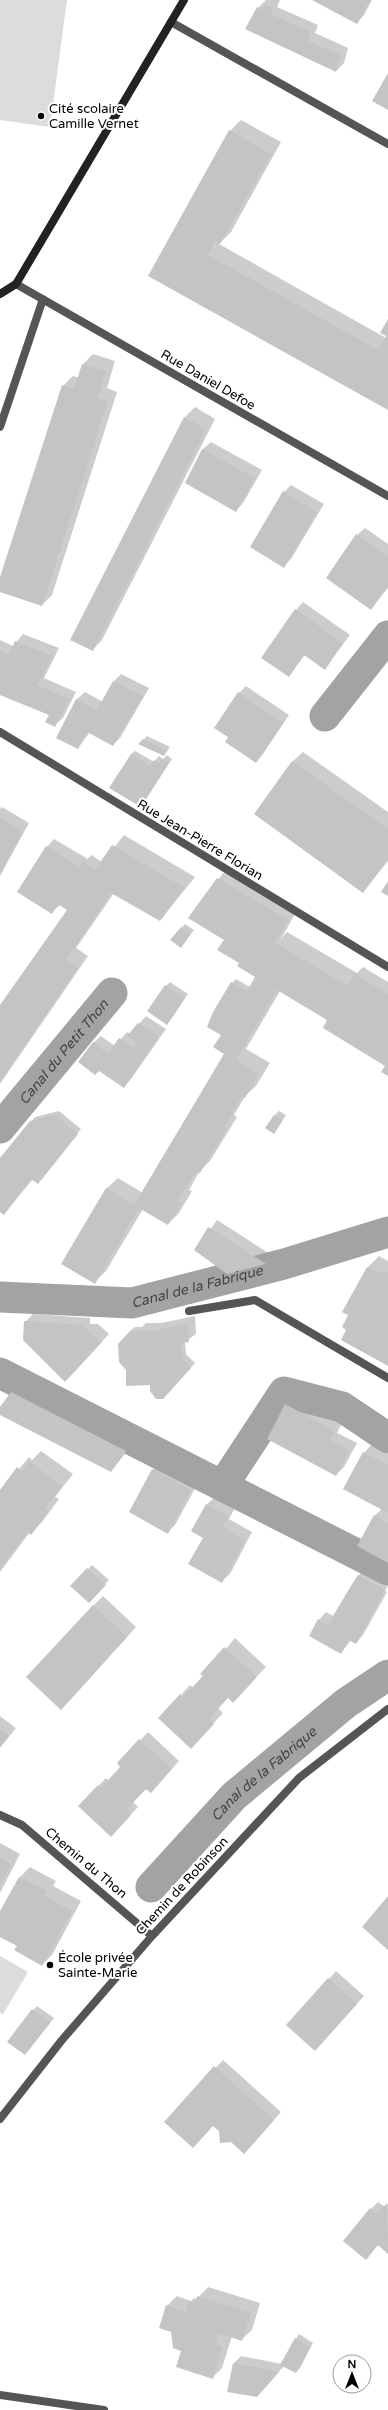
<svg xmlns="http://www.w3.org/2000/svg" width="388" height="2410" viewBox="0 0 388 2410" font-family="'Varela Round',sans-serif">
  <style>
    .green { fill: #dcdcdc }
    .shadow { fill: #0003 }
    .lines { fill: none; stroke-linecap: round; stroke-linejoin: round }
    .canal { stroke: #a3a3a3; stroke-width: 31 }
    .building { fill: #c4c4c4 }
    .lane { stroke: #555; stroke-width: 8 }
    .street { stroke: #555; stroke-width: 8 }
    .secondary { stroke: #222; stroke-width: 8 }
    .poi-dot { fill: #000; stroke: #fff; stroke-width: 1.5 }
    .labels { text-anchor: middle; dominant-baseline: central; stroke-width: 4; stroke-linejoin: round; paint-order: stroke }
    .poi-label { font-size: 13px; fill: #000; stroke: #fff; text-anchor: start }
    .street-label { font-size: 13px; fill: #000; stroke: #fff }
    .water-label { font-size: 14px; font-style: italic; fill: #444; stroke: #fff }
  </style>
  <rect width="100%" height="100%" fill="#fff"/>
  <path class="green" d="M0,0h67l-17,127 -50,-7z
    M0,1956l28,16 -25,42 -3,-1z"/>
  <path class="shadow" d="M266,0h14l-3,7 41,18 -3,8 33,15 -4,15 -8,8 -78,-63z
    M314,0h58l-8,15 -7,8z
    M241,120l40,22 -50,90 -12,12 167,94 2,-17v88l-239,-133 81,-145z
    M93,354l22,7 -8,27 10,4 -65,203 -10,10 -42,-14v-11l63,-194 10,-10 6,2 4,-14z
    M195,407l20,12 -113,221 -10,10 -20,-10 113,-223z
    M211,442l51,28 -19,33 -7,8 -50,-28 17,-34z
    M291,485l33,19 -33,55 -7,7v-74z
    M365,528l23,16v44l-17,20 -14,-73z
    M303,602l47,33 -25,33 -20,-13 -17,21 8,-66z
    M23,634l36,14 -15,30 32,14 -13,26 -8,7 -5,-11 -50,-20v-54l13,6z
    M121,674l28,14 -29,50 -7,7 -23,-13 -12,16 -21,-10 20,-39 8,-7 18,10 11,-21z
    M246,686l43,29 -26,39 -7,8 -27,-25 10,-44z
    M147,736l23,11 -6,8 -24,-11z
    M135,751l19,11 5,-6 4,3 4,-4 5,4 -31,47 -10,-52z
    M303,752l85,60v49l-25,31 -108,-79 38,-52z
    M2,807l27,16 -29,53v-67z
    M124,835l71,42 -35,43 -46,-27 -38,55 12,8 -88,128v-78l68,-96 -8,-5 -8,7 -33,-20 28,-45 7,-8 34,20 3,-4 11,7z
    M225,871l71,41 -15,27 6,-7 70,41 6,-6 25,15v93l-1,-10 -56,-49 -51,-25 -34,58 24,14 -14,23 -11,10 -11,19 3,2 -27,44 -11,11 -10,18 3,1 -13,22 -11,11 -25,-15 -37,62 -11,11 11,-93 12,-11 25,15 83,-140 -4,-19 10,-51 4,-4 14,8 6,-10 -15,-15 -15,-22 -37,-23z
    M185,924l9,6 -13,17v-19z
    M170,982l18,12 -17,25 -5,-33z
    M146,1016l20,13 -35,50 -7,8 -31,-44 8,-7 14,10 12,-14 3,2z
    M59,1111l22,18 -34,43 -9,10 -5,-3 -29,35 -4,-3v-51l35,-43z
    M279,1111l7,4 -12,17 1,-17z
    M217,1220l56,36 -7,7 -38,10 -33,-23z
    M379,1256l9,5v103l-40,-35 5,-34 15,-28z
    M33,1314l57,4v6h8l11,10 -36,39 -48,-51z
    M195,1316l1,18 -11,8 1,12 9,9 -28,31 -16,-11 -21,-52 5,-4h7l4,-4h15z
    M19,1385l114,59 -22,27 -111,-57v-5z
    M293,1397l49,26 -5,10 20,10 -13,24 -8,8 -50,-70z
    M371,1445l17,9v108l-14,-46 8,-7 -18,-56z
    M41,1451l32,23 -18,23 4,2 -17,23 -11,11 -1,-1 -30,40v-80l29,-35 3,3z
    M161,1462l37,21 -23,42 -7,7 -15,-62z
    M215,1497l20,11 -6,11 23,13 -22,42 -8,7 -18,-44 -11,-6 14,-27z
    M92,1565l17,15 -16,18 -21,-12z
    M362,1571l26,15 -3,5 2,1 -24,43 -7,8 -5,-3 -10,13 -22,-33 7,-8 7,4 19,-32z
    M103,1596l33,31 -65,72 22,-93z
    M235,1638l31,29 -24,25 -14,5 -10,11 5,5 -23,25 -19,-43 9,-10 3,3z
    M0,1716l16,12 -16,20z
    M148,1732l31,29 -21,23 -12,3 -13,15 5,5 -20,21 -39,-22 27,-28 3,3 13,-14 -4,-4z
    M0,1843l20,11 -20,39z
    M30,1867l26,14 -3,5 28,15 -29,54 -10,10 -24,-19 -18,-10v-22l20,-37z
    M336,1971l28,25 -49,54 14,-71z
    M37,2006l17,12 -29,36 -16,-13z
    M223,2060l58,52 -29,33 -38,-20 -49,-3z
    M378,2202l7,5 3,-3v49l-10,-8 -3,3 -4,-39z
    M208,2287l52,16 -8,27 -10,9 -10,-3 -10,32 -10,10 -30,-28 -15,-44 10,-10 14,5 3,-3 3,1z
    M299,2334l14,9 -13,25 -4,4 -12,-6 -20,23 -30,-26 7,-7 41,8z"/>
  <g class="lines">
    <g class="canal">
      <path d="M325,716l63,-80"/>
      <path id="s1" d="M0,1128l112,-135"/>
      <path id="s2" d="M0,1297l132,6 152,-39 104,-32"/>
      <path d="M0,1373l388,197"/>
      <path d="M223,1485l61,-93 58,15 46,31"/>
      <path id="s3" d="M151,1887l83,-91 112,-93 42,-28"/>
    </g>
  </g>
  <path class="building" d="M312,0h58l-13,24z
    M265,4l8,4 -3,6 41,18 -3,9 33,14 -5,17 -91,-43 12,-22 6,3z
    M388,73v37l-16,-9z
    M229,130l42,24 -51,90 -5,-3 -7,14 170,95 8,-14 -6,-3 8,-14v91l-240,-134z
    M82,364l24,7 -8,27 10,3 -66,205 -42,-14v-15l62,-192 12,4z
    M184,417l22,12 -113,222 -23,-11z
    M202,449l53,29 -19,34 -51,-29z
    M283,491l34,21 -33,56 -34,-21z
    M356,534l32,23v29l-17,24 -45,-32z
    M295,609l48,34 -18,27 -21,-15 -15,22 -28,-19z
    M15,641l38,15 -16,29 32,14 -14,28 -10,-5 4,-7 -49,-20v-44l9,4z
    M113,681l30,15 -30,50 -26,-14 -9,17 -22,-11 20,-39 21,11z
    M238,692l45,31 -27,40 -31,-21 3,-5 -14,-9z
    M143,739l24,12 -3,5 -26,-12z
    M131,754l19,12 4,-6 5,3 3,-4 7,4 -28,44 -32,-19z
    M292,761l96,68v30l-25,34 -109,-79z
    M0,817l23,14 -23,43z
    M112,845l73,43 -25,33 -49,-28 -45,67 12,8 -78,113v-76l67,-95 -9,-6 -6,10 -35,-22 29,-46 34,21 3,-5 12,8z
    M217,878l72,42 -14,23 73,43 7,-12 33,20v82l-7,-4 4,-6 -62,-38 4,-8 -50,-30 -41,70 23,14 -14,24 -3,-2 -18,31 3,1 -27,45 -4,-2 -18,30 4,2 -14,22 -29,-17 -44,76 -34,-20 45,-76 28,17 90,-151 -11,-7 8,-12 -14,-8 6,-15 18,-30 16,9 8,-14 -18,-11 2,-3 -22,-13 7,-10 -36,-22z
    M388,881v15l-7,-4z
    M181,927l9,8 -9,13 -11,-8z
    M165,985l20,13 -18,27 -20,-14z
    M138,1023l21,13 -35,52 -25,-17 -4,4 -17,-13 15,-20 15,12 11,-16 15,11 4,-6 -11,-7z
    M55,1115l23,19 -40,50 -7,-5 -27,36 -4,-3v-54l30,-37z
    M274,1115l9,5 -9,14 -9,-6z
    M208,1227l58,37 -39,10 -33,-24z
    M367,1267l15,7 2,-4 4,2v94l-47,-26 5,-10 -4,-3 6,-12 -6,-3z
    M24,1321l58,4 20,17 -37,40 -42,-42z
    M188,1323l1,19 -7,1v15l9,10 -28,31h-7l-6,-8v-6l-24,1v-16l-7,-8 -1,-18 12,-13h23z
    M11,1392l115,59 -15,21 -111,-57v-8z
    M285,1404l50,27 -5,9 20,10 -14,26 -69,-37z
    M363,1452l25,13v48l-45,-24z
    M29,1461l33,25 -17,22 4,3 -18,24 -3,-3 -28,37v-79l17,-23 5,4z
    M152,1469l39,21 -23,44 -39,-22z
    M206,1504l22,12 -6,11 23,13 -23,43 -34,-19 15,-26 -12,-7z
    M374,1515l14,8v40l-31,-17z
    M87,1568l19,17 -17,18 -19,-17z
    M358,1575l27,15 -29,54 -7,-4 -8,14 -32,-18 9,-17 10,6z
    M93,1605l34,32 -66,73 -35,-33z
    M224,1647l33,30 -24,26 -5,-5 -19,21 5,5 -23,25 -33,-31 22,-24 3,3 20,-21 -3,-2z
    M0,1729l9,7 -9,11z
    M139,1739l33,30 -21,24 -5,-4 -20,21 5,5 -20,22 -33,-31 20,-21 3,3 19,-21 -3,-4z
    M0,1858l11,6 -11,21z
    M19,1877l28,14 -3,5 28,15 -30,55 -28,-16 3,-4 -17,-9v-26z
    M388,1896v54l-26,-23z
    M328,1978l29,26 -42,47 -29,-26z
    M32,2009l18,14 -25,32 -18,-13z
    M214,2066l60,54 -30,34 -13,-12 -11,1 -1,-12 -6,-5 -20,22 -29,-26z
    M387,2203l1,51 -10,-9 -12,15 -23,-19 27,-33 8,6z
    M197,2296l54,17 -9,28 -23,-8 -4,12 7,2 -9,32 -37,-12 5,-16 -8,-3 -2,-16 -12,-4 7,-23 20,7 3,-11 6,2z
    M295,2338l15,9 -14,26 -16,-8z
    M233,2363l46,9 -22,25 -30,-5z"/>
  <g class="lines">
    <path class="lane" d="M171,22l217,122
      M189,1311l66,-11 133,78"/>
    <path class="street" d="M16,284l372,212
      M0,427l43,-128
      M0,732l388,235
      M0,1815l22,10 130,111
      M0,2119l62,-79 90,-104 147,-158 89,-69
      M0,2395l104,15"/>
    <path class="secondary" d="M0,294l16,-10 168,-284"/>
  </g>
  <g class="poi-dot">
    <circle cx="41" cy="116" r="4"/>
    <circle cx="50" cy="1965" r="4"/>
  </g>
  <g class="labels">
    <g class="poi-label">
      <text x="49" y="109">Cité scolaire<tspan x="49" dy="15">Camille Vernet</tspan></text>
      <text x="58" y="1958">École privée<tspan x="58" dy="15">Sainte-Marie</tspan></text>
    </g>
    <g class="street-label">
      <text transform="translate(208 380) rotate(30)">Rue Daniel Defoe</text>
      <text transform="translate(200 840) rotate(31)">Rue Jean-Pierre Florian</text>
      <text transform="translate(86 1863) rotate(40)">Chemin du Thon</text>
      <text transform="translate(182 1886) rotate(-47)">Chemin de Robinson</text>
    </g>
    <g class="water-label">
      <text stroke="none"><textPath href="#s1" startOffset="99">Canal du Petit Thon</textPath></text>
      <text stroke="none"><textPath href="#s2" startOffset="199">Canal de la Fabrique</textPath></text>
      <text stroke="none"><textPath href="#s3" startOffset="160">Canal de la Fabrique</textPath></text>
    </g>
  </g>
  <g transform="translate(352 2374)"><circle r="19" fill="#ffffff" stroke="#999999"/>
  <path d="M0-3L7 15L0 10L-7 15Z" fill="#000000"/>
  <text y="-6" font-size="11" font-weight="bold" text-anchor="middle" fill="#000000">N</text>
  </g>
</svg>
